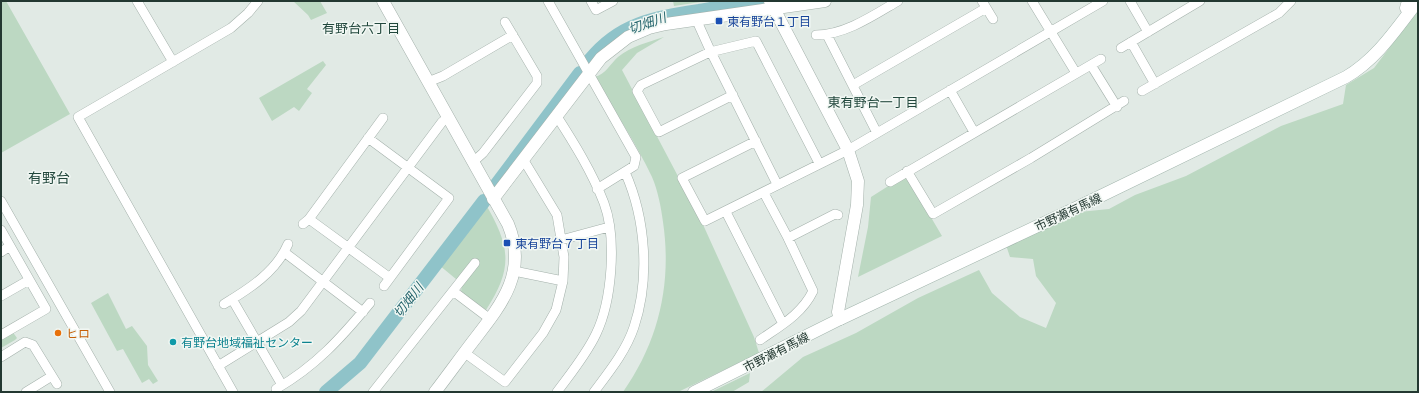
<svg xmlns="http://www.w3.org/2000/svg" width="1419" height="393" viewBox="0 0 1419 393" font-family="'Titillium Web','Noto Sans JP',sans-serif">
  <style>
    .green { fill: #bcd8c2 }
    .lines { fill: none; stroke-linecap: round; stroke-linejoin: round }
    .river { stroke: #8fc3c9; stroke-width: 14 }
    .minor-casing { stroke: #a4b1ab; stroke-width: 10 }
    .tertiary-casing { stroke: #a4b1ab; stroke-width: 13 }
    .secondary-casing { stroke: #a1b4ac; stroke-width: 13 }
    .minor { stroke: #fff; stroke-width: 9 }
    .tertiary { stroke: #fff; stroke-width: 12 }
    .secondary { stroke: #fff; stroke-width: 12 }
    .transit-dot { fill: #1a4fb4; stroke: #f1f7f3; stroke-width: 1.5 }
    .food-dot { fill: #e8710a; stroke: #f1f7f3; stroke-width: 1.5 }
    .culture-dot { fill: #0f9aa8; stroke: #f1f7f3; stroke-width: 1.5 }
    .labels { text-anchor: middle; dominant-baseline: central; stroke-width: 3; stroke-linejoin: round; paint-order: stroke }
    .transit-label { font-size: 12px; fill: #164399; stroke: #f1f7f3; text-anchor: start }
    .street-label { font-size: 12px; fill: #233831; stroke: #f1f7f3 }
    .food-label { font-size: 12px; fill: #c56008; stroke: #f1f7f3; text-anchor: start }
    .culture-label { font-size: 12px; fill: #0d838f; stroke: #f1f7f3; text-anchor: start }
    .water-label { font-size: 13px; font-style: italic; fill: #25656d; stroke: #f1f7f3 }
    .neighbourhood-label { font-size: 13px; fill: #22483d; stroke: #f1f7f3 }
    .quarter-label { font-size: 14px; fill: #22483d; stroke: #f1f7f3 }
  </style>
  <rect width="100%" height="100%" fill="#e1eae5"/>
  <path class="green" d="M1,1h5l64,113 -69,39z
    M293,1h27l7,12 -16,7 -3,-5z
    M673,1h34l-33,5z
    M1418,10v382h-657l42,-35 53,-24 62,-35 61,-28 13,23 28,24 26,11 10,-25 -20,-27 -3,-17 -23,-2 -4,-12 73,-33 30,-3 26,-14 51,-19 95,-50 62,-22 3,-19 28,-17z
    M664,37l-27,16 -15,17 78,148 54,119 5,16 -81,39h-55c36,-51 49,-109 40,-170 -2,-15 -5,-31 -11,-45 -16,-34 -38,-67 -57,-100 11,-3 15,-13 23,-20 13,-11 31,-15 46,-20z
    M323,61l3,4 -19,24 5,4 -13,18 -5,-4 -22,14 -13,-23z
    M901,178l8,2 33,56 -84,41 10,-50 3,-30z
    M485,203c25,43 29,64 1,107l-25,-18 1,-8 -23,-19z
    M108,293l18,36 6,-3 15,20 1,19 10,16 -5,3 -4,-5 -7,4 -19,-34 -6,2 -26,-48z
    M12,331l5,7 -2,2 -14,8v-10z
    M750,373l-1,9 -17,10h-21z"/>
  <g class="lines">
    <path class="river" d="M590,60c30,-37 64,-42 109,-49 21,-4 43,-7 64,-10
      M497,184l83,-111
      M326,392l34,-29 124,-162"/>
    <g class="minor-casing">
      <path id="minor" d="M137,1l36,61
        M548,1l88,156 -2,9 -37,23
        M591,1l5,9 17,-9
        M982,1l11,18
        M1032,1l44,72
        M1130,1l18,31
        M696,19l14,31 67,134
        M816,35c29,0 58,-20 82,-34
        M827,35l50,98
        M1131,42l24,42
        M1121,48l79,-47
        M1091,65l26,42
        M428,82l15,-6 70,-41
        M853,85l133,-77
        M950,90l24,42
        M1142,91l137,-78 12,-12
        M733,95l-74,37 -22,-41 4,-6 69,-33 46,-11 63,122
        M556,115c18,28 36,57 48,88 13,35 8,98 -8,131 -10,21 -25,39 -39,58
        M368,138l81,60 -65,88
        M756,141l-74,37 23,43 143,-71 255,-149
        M473,162l10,-9 54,-70v-7l-32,-54
        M907,171l26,43 98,-56 93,-57
        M890,182l211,-123
        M1,201l109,191
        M726,212l57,112
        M309,219l81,59
        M303,224l6,-5 74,-101
        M1,230l45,79 -45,26
        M788,238l47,-24 3,1
        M561,240l48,-13
        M1,252l9,-6
        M284,252l79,60
        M514,271l49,10
        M453,291l37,28
        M1,296l28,-16
        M232,299l50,86
        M224,304c25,-15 52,-32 64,-60
        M760,340c20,-14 42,-26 53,-49l-25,-53 -24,-45
        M465,353l40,29 38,-49 13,-23 7,-29 1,-24 -7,-42 -34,-56
        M1,357l24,-15 8,3 24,39
        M218,366l71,-44 12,-11 141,-189 6,-5
        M276,389c40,-23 65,-51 94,-86
        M26,392l26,-16
        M233,392l-155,-275 153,-89 17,-15 10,-12
        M373,392l102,-129
        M594,392c15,-20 32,-41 40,-65 16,-48 12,-108 -9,-155"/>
    </g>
    <g class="tertiary-casing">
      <path id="tertiary" d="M383,1l125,223c20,48 -6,80 -34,116 -13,17 -26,35 -39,52
        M770,1l78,149 10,31 -1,24 -19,107 2,7
        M1408,1l-2,7 3,4
        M493,199l108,-141 27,-21 21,-9 17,-4 159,-23"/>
    </g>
    <g class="secondary-casing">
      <path id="secondary" d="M694,392l146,-73 238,-112 268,-130c31,-18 50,-48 72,-76"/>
    </g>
    <use href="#minor" class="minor"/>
    <use href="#tertiary" class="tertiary"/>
    <use href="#secondary" class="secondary"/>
  </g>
  <g class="transit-dot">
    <rect x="715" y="17" width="8" height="8" rx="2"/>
    <rect x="503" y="239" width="8" height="8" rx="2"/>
  </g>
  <circle class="food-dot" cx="58" cy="333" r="4"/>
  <circle class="culture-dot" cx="173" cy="342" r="4"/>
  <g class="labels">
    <g class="transit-label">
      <text x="727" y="21">東有野台１丁目</text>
      <text x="515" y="243">東有野台７丁目</text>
    </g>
    <g class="street-label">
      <text transform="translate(1068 212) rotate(-25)">市野瀬有馬線</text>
      <text transform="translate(776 352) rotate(-27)">市野瀬有馬線</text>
    </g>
    <g class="food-label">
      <text x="66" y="333">ヒロ</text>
    </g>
    <g class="culture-label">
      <text x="181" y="342">有野台地域福祉センター</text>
    </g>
    <g class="water-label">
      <text transform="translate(647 23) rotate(-19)">切畑川</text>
      <text transform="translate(408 300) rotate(-52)">切畑川</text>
    </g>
    <g class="neighbourhood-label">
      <text x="361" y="28">有野台六丁目</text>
      <text x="873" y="102">東有野台一丁目</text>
    </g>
    <g class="quarter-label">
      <text x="49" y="177">有野台</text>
    </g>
  </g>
  <rect width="1419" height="393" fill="none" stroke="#233831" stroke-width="4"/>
</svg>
